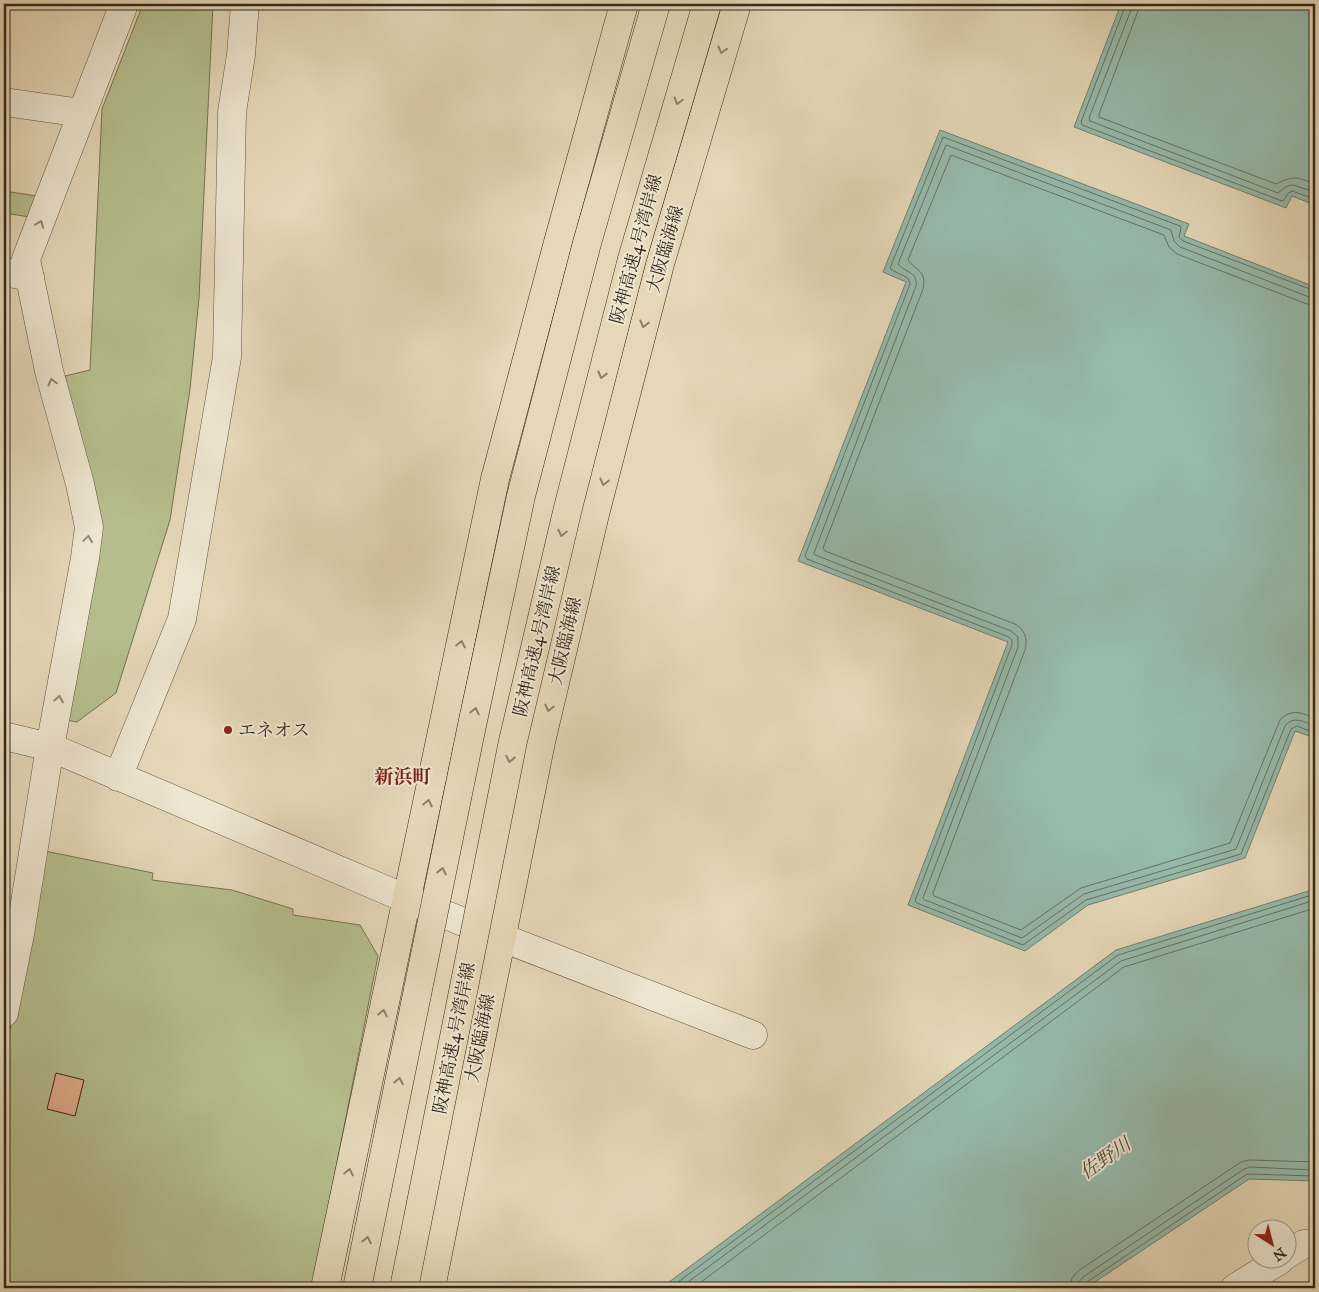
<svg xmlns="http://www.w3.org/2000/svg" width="1319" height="1292" viewBox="0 0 1319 1292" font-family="'IM FELL Great Primer','Noto Serif JP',serif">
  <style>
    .green { fill: #b6be8e; stroke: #757354 }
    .water { fill: #96baab; stroke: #6f8071 }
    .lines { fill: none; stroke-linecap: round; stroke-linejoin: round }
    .shore { stroke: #657163; stroke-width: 1 }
    .building { fill: #e0ac8b; stroke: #34281b }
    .minor-casing { stroke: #605442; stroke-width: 29 }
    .tertiary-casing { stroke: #605442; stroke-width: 29 }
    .primary-casing { stroke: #34281b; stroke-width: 29 }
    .minor { stroke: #eee6d1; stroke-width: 28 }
    .tertiary { stroke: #eee6d1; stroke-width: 28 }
    .primary { stroke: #e5d8b8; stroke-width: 28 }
    .motorway-bridge-casing { stroke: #34281b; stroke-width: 29; stroke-linecap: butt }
    .motorway-bridge { stroke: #e5d8b8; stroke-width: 28 }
    .oneway { stroke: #8c806a }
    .oneway2 { stroke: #918776 }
    .poi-dot { fill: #8f2418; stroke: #eee6d1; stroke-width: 2 }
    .labels { text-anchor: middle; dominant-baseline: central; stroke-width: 4; stroke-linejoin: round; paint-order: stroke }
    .street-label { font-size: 18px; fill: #34281b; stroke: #eee6d1 }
    .poi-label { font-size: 18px; fill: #34281b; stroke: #eee6d1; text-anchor: start }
    .neighbourhood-label { font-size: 19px; font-weight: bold; fill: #7a1f14; stroke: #eee6d1 }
    .water-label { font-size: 19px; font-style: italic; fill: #4c4c3f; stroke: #eee6d1 }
  </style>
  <rect width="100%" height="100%" fill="#e5d8b8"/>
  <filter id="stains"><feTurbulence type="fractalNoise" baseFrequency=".004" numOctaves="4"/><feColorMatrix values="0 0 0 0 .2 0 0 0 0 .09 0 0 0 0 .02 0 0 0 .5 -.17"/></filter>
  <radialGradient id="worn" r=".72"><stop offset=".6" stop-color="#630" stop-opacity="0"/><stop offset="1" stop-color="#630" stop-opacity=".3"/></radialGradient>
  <path class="green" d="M143,4h70l-14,294 -9,91 -20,131 -54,173 -39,29 -11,-2 31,-191 -32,-153 25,-6 12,-261z
    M4,191l33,5 -7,21 -26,-4z
    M45,851l108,22 -1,7 80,10 61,19v6l67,10 18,31 -66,332h-308v-228z"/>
  <path class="water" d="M1121,4h194v201l-23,-9 -6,12 -212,-81z
    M940,130l249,94 -5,12 131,51v451l-20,-7 -50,127 -157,47 -63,46 -117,-46 100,-263 -210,-81 108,-279 -23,-10z
    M1315,889v292l-66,-2 -163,109h-425l455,-338z"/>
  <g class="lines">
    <path class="shore" d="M1126,4l-45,118 1,3 200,76 2,-1 4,-7 4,-2 23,8
      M1132,4l-1,6 -42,108 1,3 188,72 9,-7 6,-1 22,7
      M1139,4l-1,7 -39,103v3l177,67c19,-9 20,-7 39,0
      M1315,291l-132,-50 -4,-4 2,-9 -1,-2 -237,-89 -53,131 2,2 16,8 2,6 -105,272 2,3 202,78 3,3v5l-97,256 2,2 106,42 63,-45 155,-46 50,-125 6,-3 18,7
      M1315,297h-6l-129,-50 -6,-6 -3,-11 -225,-85 -48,119c7,9 20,7 18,22l-102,267 1,2 196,76 7,6v10l-95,251 2,2 97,38 62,-44 152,-45 49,-123c9,-11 19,-4 30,0
      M1315,305l-8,-1 -130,-50 -8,-7 -5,-12 -213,-80 -43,105c8,11 19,10 15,29l-100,259 2,3 190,73c10,6 13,15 10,26l-92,243 1,3 87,34 60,-42 149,-45 50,-123c11,-12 22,-7 35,-2
      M670,1288l448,-333 197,-61
      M680,1288l441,-327 194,-61
      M693,1288l431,-321 191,-59
      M1070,1288l2,-10 6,-7 163,-109 8,-2 66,2
      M1078,1288l1,-6 4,-5 161,-108 6,-2 65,3
      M1084,1288l3,-6 160,-108 68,2"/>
  </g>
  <path class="building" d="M56,1073l28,7 -9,36 -28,-7z"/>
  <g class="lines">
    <g class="minor-casing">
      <path id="minor" d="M4,102l78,11
        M4,272l26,5
        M4,1013l16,-79 30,-187 35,-189 4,-31 -9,-43 -31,-113 -23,-112 98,-255
        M1286,1255l18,-11 11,1
        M1235,1288l45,-28"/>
    </g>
    <g class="tertiary-casing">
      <path id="tertiary" d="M4,736l46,11 357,152 93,38 253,98
        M118,777l64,-158 45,-262 5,-245 9,-57 4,-51"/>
    </g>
    <g class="primary-casing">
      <path id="primary" d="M325,1288l170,-809 65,-244 64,-231
        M431,1288l110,-546 54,-228 65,-250 77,-260"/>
    </g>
    <use href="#minor" class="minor"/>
    <use href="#tertiary" class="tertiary"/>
    <use href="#primary" class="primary"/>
    <g class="motorway-bridge-casing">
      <path id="motorway-bridge" d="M357,1288l114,-558 50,-234 66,-253 69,-239
        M404,1288l109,-547 55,-233 64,-249 75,-255"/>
    </g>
    <use href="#motorway-bridge" class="motorway-bridge"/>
  </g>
  <defs><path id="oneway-chevron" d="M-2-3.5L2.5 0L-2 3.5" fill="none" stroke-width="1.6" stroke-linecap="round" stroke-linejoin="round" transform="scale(1.25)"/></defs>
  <g class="oneway">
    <use href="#oneway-chevron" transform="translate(722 50) rotate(106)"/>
    <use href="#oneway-chevron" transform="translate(678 101) rotate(106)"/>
    <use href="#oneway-chevron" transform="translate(644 324) rotate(104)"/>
    <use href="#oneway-chevron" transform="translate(602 375) rotate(104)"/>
    <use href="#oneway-chevron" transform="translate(604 482) rotate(104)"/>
    <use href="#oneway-chevron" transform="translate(562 533) rotate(103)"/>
    <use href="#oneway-chevron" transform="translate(461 644) rotate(-78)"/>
    <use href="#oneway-chevron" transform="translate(549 708) rotate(103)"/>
    <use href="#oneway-chevron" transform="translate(475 711) rotate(-78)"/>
    <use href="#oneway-chevron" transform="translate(510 759) rotate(101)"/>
    <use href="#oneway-chevron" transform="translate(428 803) rotate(-78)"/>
    <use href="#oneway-chevron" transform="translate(442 871) rotate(-78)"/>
    <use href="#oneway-chevron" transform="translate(383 1013) rotate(-78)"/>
    <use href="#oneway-chevron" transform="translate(399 1081) rotate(-79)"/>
    <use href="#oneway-chevron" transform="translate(349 1172) rotate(-78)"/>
    <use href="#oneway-chevron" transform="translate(367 1240) rotate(-79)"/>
  </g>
  <g class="oneway2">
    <use href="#oneway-chevron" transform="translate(40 224) rotate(-69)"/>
    <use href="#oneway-chevron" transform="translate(52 382) rotate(-105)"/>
    <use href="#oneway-chevron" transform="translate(88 539) rotate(-82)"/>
    <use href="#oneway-chevron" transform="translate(59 699) rotate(-79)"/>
  </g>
  <circle class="poi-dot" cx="228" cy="730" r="5"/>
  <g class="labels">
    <g class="street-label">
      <text transform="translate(636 249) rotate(-75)">阪神高速4号湾岸線</text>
      <text transform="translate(665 249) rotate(-74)">大阪臨海線</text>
      <text transform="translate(537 641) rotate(-77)">阪神高速4号湾岸線</text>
      <text transform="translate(565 641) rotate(-77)">大阪臨海線</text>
      <text transform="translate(454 1038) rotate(-79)">阪神高速4号湾岸線</text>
      <text transform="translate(480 1038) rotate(-79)">大阪臨海線</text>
    </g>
    <g class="poi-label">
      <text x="238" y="730">エネオス</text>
    </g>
    <g class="neighbourhood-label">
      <text x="403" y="776">新浜町</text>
    </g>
    <g class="water-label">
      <text transform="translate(1105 1158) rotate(-35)">佐野川</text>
    </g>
  </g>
  <rect width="1319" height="1292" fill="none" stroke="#e5d8b8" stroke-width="20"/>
  <rect x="5" y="5" width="1309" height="1282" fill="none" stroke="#34281b" stroke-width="2.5"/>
  <rect x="10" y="10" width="1299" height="1272" fill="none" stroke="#34281b"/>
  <g transform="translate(1272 1244) rotate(144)"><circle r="24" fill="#eee6d1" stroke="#a49a88"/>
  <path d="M0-4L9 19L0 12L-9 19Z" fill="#8f2418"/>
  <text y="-8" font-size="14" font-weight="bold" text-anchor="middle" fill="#34281b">N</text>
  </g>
  <rect width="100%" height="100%" filter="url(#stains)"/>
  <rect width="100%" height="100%" fill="url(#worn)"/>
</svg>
